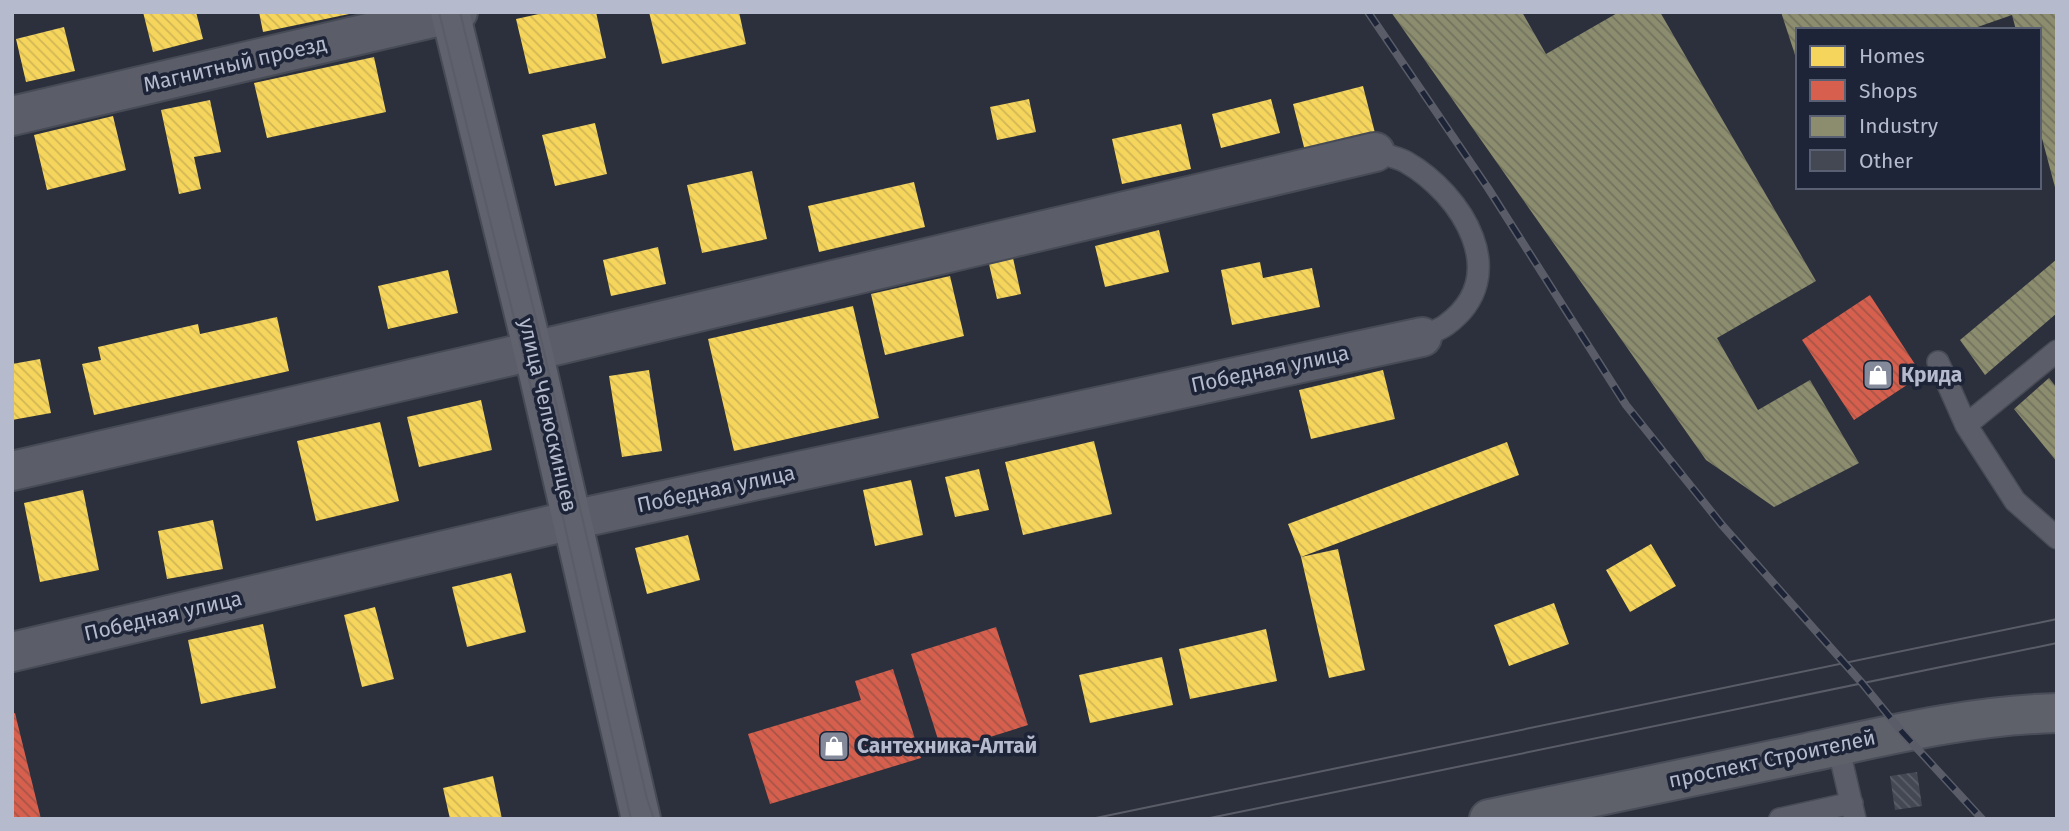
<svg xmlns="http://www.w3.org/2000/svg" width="2069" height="831" viewBox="0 0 2069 831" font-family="'Fira Sans',sans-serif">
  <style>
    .homes { fill: url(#homes-back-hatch) }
    .shops { fill: url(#shops-back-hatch) }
    .industry { fill: url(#industry-back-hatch) }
    .building { fill: url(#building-back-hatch) }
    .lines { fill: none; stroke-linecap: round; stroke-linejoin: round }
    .service-casing { stroke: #474b55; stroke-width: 24 }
    .minor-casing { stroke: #474b55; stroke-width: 42 }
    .secondary-casing { stroke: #474b55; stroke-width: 42 }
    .primary-casing { stroke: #494d58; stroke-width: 42 }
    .service { stroke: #5b5e69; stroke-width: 21 }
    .minor { stroke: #5b5e69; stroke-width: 38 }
    .secondary { stroke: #60626e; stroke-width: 38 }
    .primary { stroke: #5e606a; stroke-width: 38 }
    .tram { stroke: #5a5d67; stroke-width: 2 }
    .rail-casing { stroke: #5a5d67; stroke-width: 8 }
    .rail { stroke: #1d2438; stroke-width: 5; stroke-dasharray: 16; stroke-linecap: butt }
    .labels { text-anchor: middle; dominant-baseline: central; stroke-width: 7; stroke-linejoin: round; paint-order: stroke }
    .street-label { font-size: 21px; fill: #b5bacc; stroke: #1d2438 }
    .poi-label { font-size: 21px; font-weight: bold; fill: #b5bacc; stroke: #1d2438; text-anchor: start }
  </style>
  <defs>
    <pattern id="homes-back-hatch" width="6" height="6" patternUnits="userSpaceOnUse" patternTransform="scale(1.75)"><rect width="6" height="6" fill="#f6d55c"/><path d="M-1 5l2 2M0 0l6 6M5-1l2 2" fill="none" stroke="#d0b656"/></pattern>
    <pattern id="shops-back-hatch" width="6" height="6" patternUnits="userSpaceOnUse" patternTransform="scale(1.75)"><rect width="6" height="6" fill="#d6604d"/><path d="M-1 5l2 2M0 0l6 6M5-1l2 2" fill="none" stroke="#a65448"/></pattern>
    <pattern id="industry-back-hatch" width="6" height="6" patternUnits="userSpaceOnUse" patternTransform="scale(1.75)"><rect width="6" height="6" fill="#8c8c6e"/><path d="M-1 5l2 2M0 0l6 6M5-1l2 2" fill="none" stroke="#72735f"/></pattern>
    <pattern id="building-back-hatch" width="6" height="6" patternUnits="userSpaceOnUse" patternTransform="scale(1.75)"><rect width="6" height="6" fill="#444852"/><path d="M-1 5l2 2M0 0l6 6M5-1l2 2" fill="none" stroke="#5d606a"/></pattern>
  </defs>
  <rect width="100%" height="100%" fill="#2b303c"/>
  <path class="homes" d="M143,12h53l7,27 -50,13z
    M259,12h95v1l-91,19z
    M548,12h48l10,46 -77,16 -13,-55z
    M649,12h90l7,32 -84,20z
    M64,27l11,44 -49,11 -10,-43z
    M374,57l12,55 -119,26 -13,-55z
    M1363,86l12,47 -70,18 -12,-47z
    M1029,99l7,33 -39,8 -7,-33z
    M1271,99l9,34 -59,15 -9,-34z
    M210,100l11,52 -27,5 7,32 -22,5 -18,-84z
    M113,116l13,54 -79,20 -13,-55z
    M595,123l12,51 -52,12 -13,-51z
    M1181,124l10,45 -69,15 -10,-45z
    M752,171l15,68 -65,14 -15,-68z
    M914,182l11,45 -106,25 -11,-46z
    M1159,230l10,42 -64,15 -10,-41z
    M658,247l8,37 -55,12 -8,-36z
    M1013,258l8,36 -24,5 -8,-35z
    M1260,262l3,16 49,-10 8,39 -88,18 -11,-55z
    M448,270l10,43 -70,16 -10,-43z
    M950,276l14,60 -79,19 -14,-61z
    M853,306l26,112 -145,33 -26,-112z
    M277,317l12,54 -195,44 -12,-51 19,-4 -3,-13 100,-23 2,10z
    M40,359l11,54 -39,7v-56z
    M649,370l13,81 -40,6 -13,-81z
    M1383,370l12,49 -84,20 -12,-49z
    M481,400l11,50 -73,17 -12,-50z
    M380,422l19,79 -83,20 -19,-80z
    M1094,441l18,73 -89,21 -18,-73z
    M1507,442l12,33 -218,82 37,-8 27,121 -36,8 -28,-121 -13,-33z
    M979,469l10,41 -34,7 -10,-40z
    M911,480l12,55 -48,11 -12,-56z
    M83,490l16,80 -59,12 -16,-79z
    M213,520l10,49 -56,10 -9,-48z
    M688,535l12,45 -53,14 -12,-46z
    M1651,544l25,42 -46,26 -24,-42z
    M511,573l15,59 -59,15 -15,-60z
    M1554,603l15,41 -60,22 -15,-41z
    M375,607l19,72 -32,8 -18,-72z
    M263,624l13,64 -75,16 -13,-64z
    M1266,629l11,52 -87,18 -11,-50z
    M1162,657l11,48 -83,18 -11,-48z
    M493,776l9,43h-52l-7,-31z"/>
  <path class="shops" d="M1870,295l52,80 -68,45 -52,-80z
    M996,627l32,98 -86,27 -31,-98z
    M893,669l28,89 -151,46 -22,-70 113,-34 -6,-19z
    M15,713l26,106h-29v-105z"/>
  <path class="industry" d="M1391,12h131l24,42 73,-42h41l156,269 -99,57 41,72 52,-30 49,83 -85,44 -68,-47z
    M1781,12h276v183l-18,-68v-97h-23l-4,-15 -43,15h-171l-1,31z
    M2057,259v54l-72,62 -25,-35z
    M2049,378l8,10v74l-43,-53z"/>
  <path class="building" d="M1917,772l5,34 -27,4 -5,-34z"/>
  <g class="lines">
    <g class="service-casing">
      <path id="service" d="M1375,152c10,3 22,5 31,10 56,32 108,114 40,163 -7,5 -16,8 -24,12
        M1938,362l28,63 49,76 42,37
        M1966,425l91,-74
        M1838,746l17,73
        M1780,819l72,-16"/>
    </g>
    <g class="minor-casing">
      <path id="minor" d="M12,116l446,-104
        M12,471l521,-120 842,-199
        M12,652l569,-134 841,-181"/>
    </g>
    <g class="secondary-casing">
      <path id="secondary" d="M450,12l83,339 108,468"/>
    </g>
    <g class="primary-casing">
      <path id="primary" d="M1489,819c106,-22 211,-44 317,-66 83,-18 166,-38 251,-40"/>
    </g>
    <use href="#service" class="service"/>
    <use href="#minor" class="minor"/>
    <use href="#secondary" class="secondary"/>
    <use href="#primary" class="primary"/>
    <path class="tram" d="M439,12l125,510 67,297
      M460,12l83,335 104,452 7,20
      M1091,819l966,-200
      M1205,819l852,-176"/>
    <g class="rail-casing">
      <path id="rail" d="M1368,12l120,176 138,217 96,120 140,158 40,49 80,87"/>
    </g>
    <use href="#rail" class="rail"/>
  </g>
  <defs>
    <g id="shop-square" transform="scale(1.575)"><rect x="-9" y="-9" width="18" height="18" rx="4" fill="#858a9a" stroke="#1d2438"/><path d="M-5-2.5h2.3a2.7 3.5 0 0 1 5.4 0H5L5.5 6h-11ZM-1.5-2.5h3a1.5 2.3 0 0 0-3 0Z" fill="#fff"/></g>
  </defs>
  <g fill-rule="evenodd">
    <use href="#shop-square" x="1878" y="375"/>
    <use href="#shop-square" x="834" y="746"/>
  </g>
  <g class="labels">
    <g class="street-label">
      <text transform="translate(235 64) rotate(-13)">Магнитный проезд</text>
      <text transform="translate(1270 369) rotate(-12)">Победная улица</text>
      <text transform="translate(548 415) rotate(77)">улица Челюскинцев</text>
      <text transform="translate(716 489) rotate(-12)">Победная улица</text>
      <text transform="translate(163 616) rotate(-13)">Победная улица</text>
      <text transform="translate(1772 759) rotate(-12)">проспект Строителей</text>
    </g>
    <g class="poi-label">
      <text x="1901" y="375">Крида</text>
      <text x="857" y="746">Сантехника-Алтай</text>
    </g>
  </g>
  <rect width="2069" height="831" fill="none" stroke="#b5bacc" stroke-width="28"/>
  <rect x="1796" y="28" width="245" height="161" fill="#1d2438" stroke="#5a6073" stroke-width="2"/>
  <rect x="1810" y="46" width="35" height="21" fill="#f6d55c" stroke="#5a6073" stroke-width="2"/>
  <text x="1859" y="63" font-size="21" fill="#b5bacc">Homes</text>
  <rect x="1810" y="80" width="35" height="21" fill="#d6604d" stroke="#5a6073" stroke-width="2"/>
  <text x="1859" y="98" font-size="21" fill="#b5bacc">Shops</text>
  <rect x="1810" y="116" width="35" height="21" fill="#8c8c6e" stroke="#5a6073" stroke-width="2"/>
  <text x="1859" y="133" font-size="21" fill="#b5bacc">Industry</text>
  <rect x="1810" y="150" width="35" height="21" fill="#444852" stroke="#5a6073" stroke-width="2"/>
  <text x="1859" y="168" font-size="21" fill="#b5bacc">Other</text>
</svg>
